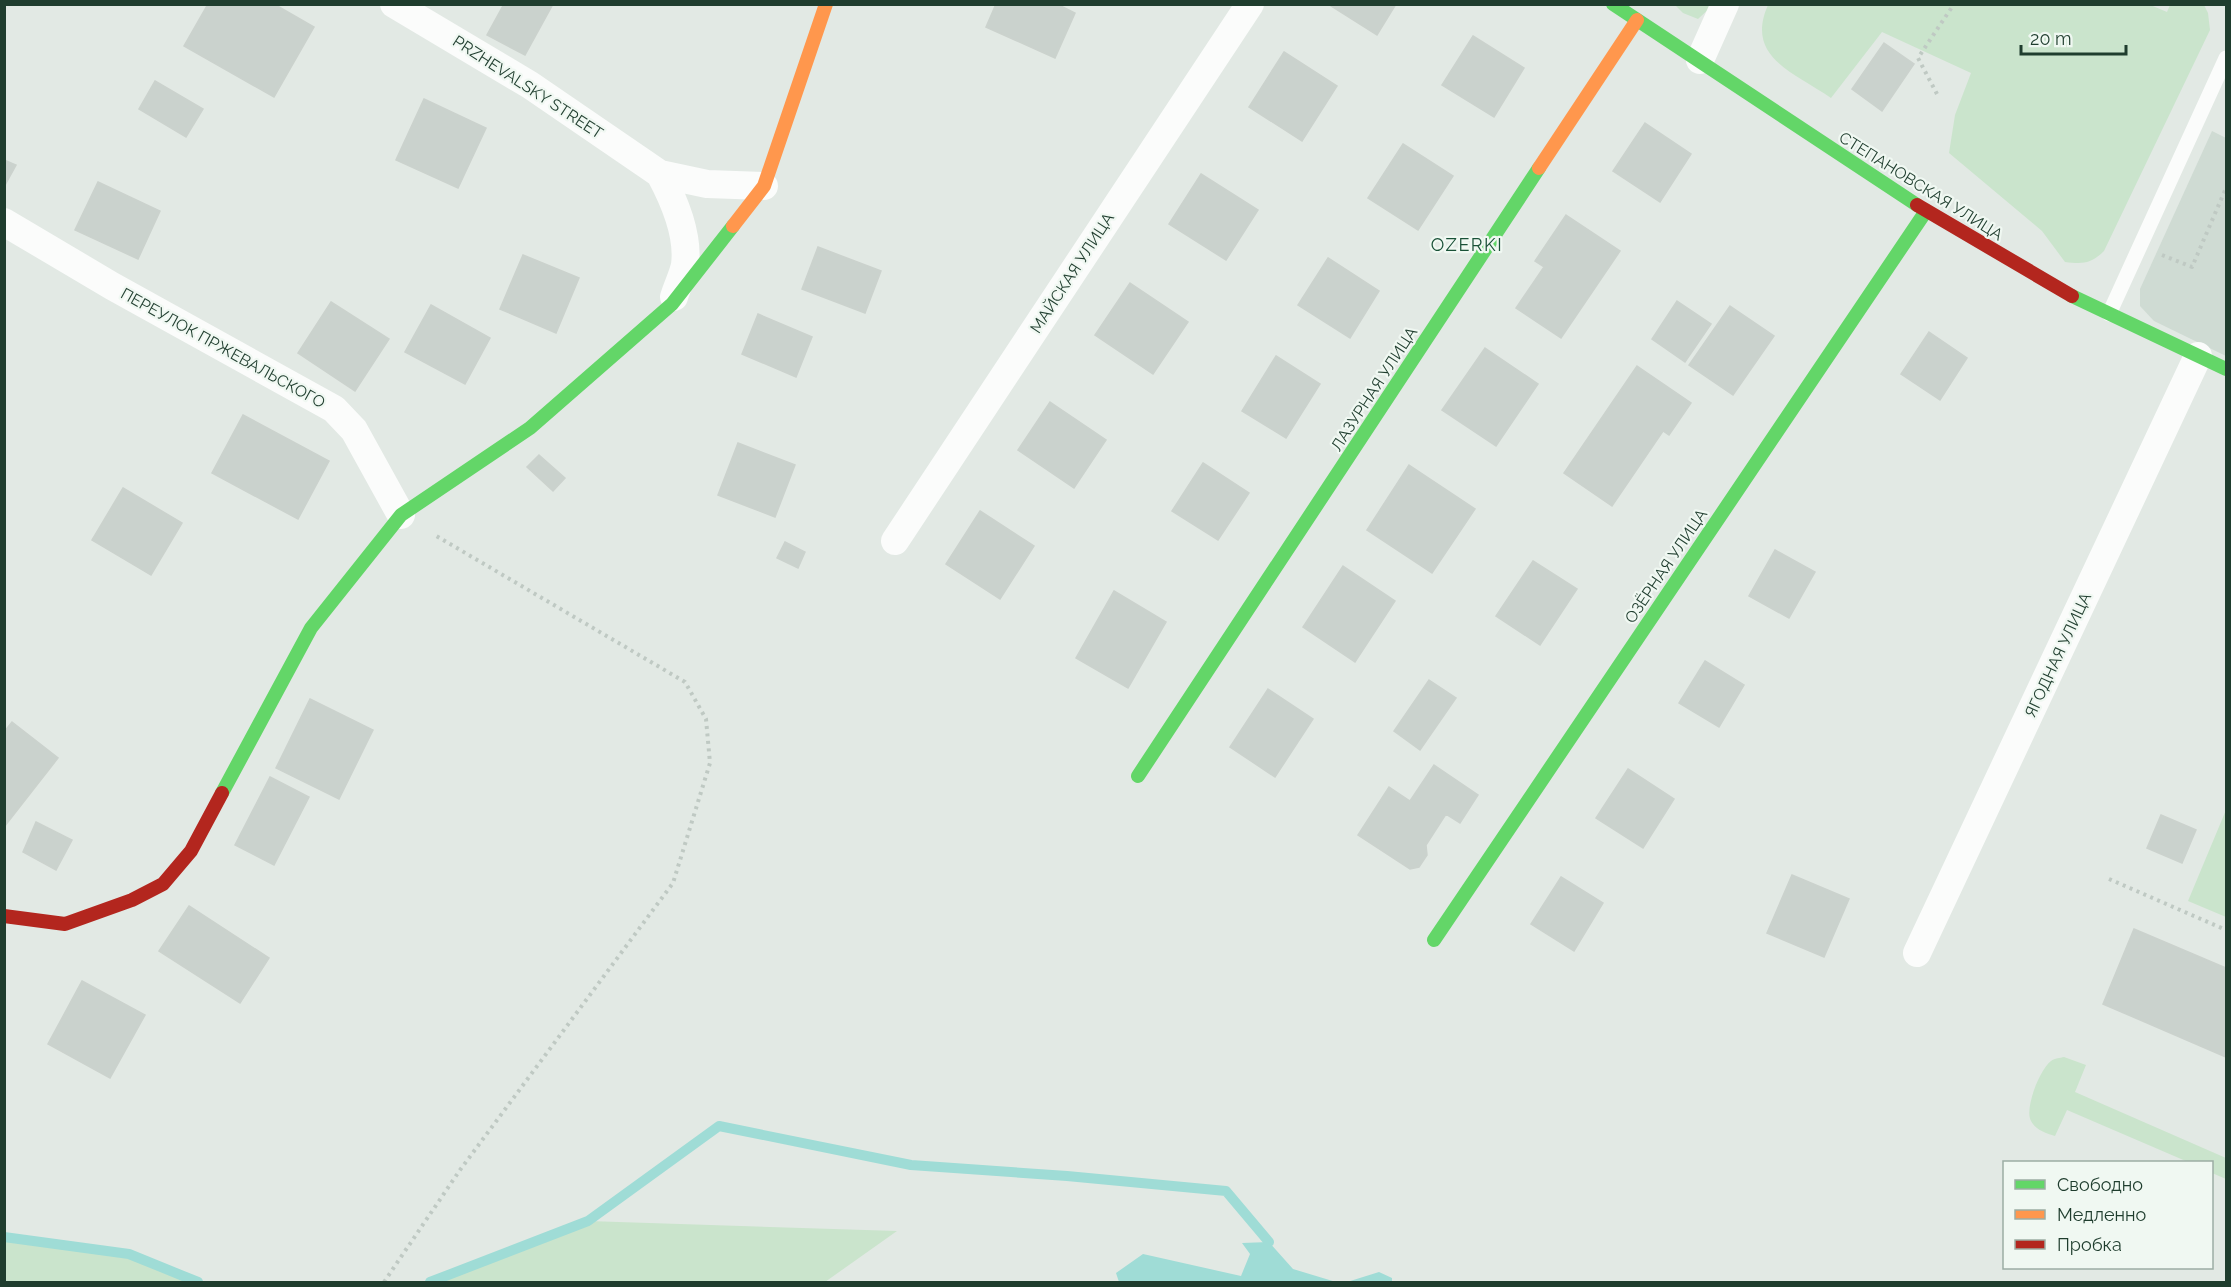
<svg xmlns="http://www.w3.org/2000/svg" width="2231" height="1287" viewBox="0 0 2231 1287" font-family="Raleway,sans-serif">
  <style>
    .built { fill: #cfdbd3 }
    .green { fill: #cae4cc }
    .water { fill: #9fdcd6 }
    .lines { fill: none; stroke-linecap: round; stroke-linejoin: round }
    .stream { stroke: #9fdcd6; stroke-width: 10 }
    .building { fill: #cad2cd; stroke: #cbd2cd; stroke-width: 1.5 }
    .path { stroke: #bfc9c3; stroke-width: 4; stroke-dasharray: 3 4.5; stroke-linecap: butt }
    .lane { stroke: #fbfcfb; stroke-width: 15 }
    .street { stroke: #fbfcfb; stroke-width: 28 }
    .fast { stroke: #63d668; stroke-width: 14 }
    .slow { stroke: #ff974d; stroke-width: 14 }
    .jam { stroke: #b3261e; stroke-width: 14 }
    .labels { text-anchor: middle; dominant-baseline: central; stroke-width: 4.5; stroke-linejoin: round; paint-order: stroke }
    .street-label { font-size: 16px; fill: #1f3d2e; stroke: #f0f8f2 }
    .neighbourhood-label { font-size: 18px; letter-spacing: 1.5px; fill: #195137; stroke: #f0f8f2 }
  </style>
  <rect width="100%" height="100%" fill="#e2e9e4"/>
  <path class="built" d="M2212,131l14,7v218l-72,-35 -14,-15v-17z"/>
  <path class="green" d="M1675,5h38l-15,14 -15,-6z
    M1768,5l380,-1 19,8 3,-7h34l4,8 2,17 -106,221c-13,13 -21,13 -39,11l-23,-31 -93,-78 6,-38 16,-42 -89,-41 -51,66c-38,-26 -86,-41 -63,-93z
    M2226,810v107l-38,-16z
    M2064,1057l22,8 -11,27 151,66v21l-14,-6v-11h-24l-121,-52 -12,26c-9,-3 -19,-6 -24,-15 -7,-12 9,-52 20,-60 4,-3 9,-3 13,-4z
    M588,1221l309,10 -72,51h-395z
    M5,1237l124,17 69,28h-193z"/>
  <path class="water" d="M1269,1242l24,27 43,13h-217l-3,-9 27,-19 98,22 9,-22 -8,-11z
    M1379,1272l13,6v4h-45z"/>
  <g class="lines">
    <path class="stream" d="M4,1237l125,17 69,28
      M430,1282l158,-61 131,-95 192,39 156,11 159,15 43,51"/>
  </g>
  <path class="building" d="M208,4h66l40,23 -40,70 -90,-51z
    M504,4h49l-28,51 -38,-20z
    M996,4h61l18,9 -20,45 -69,-31z
    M1328,4h68l-19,31z
    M1473,36l51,32 -30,49 -52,-32z
    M1884,43l30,21 -32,47 -30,-22z
    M1284,52l53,34 -35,55 -53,-34z
    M155,81l48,28 -17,28 -47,-28z
    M424,99l62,29 -28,60 -62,-28z
    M1645,123l46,31 -31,48 -47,-31z
    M1403,144l50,32 -35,54 -50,-32z
    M4,160l12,5 -12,22z
    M1201,174l57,36 -32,50 -57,-36z
    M98,182l62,29 -22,48 -63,-29z
    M1566,215l54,36 -59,87 -45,-30 28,-41 -9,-6z
    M818,247l63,24 -16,42 -63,-24z
    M523,255l56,23 -23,55 -56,-24z
    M1328,258l51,33 -29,47 -52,-33z
    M1130,283l58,39 -35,52 -58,-39z
    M1677,301l34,23 -26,38 -33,-23z
    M331,302l58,37 -34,52 -57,-38z
    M431,305l59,33 -25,46 -60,-32z
    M1730,306l44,30 -41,59 -44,-30z
    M758,314l54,23 -16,40 -54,-23z
    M1929,332l38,26 -27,42 -39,-26z
    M1485,348l53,36 -42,62 -54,-36z
    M1276,356l44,28 -34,54 -44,-27z
    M1637,366l54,37 -22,32 -6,-4 -51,75 -48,-33z
    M1050,402l56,38 -32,48 -56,-38z
    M243,415l86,46 -31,58 -86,-46z
    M738,443l57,22 -20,52 -57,-22z
    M539,455l26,23 -12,13 -26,-24z
    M1203,463l46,30 -31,47 -46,-29z
    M1409,465l66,44 -43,64 -65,-43z
    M123,488l59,35 -31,52 -59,-35z
    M980,511l54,35 -34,53 -54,-35z
    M785,542l20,10 -7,16 -21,-10z
    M1775,550l40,22 -26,46 -40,-22z
    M1533,561l44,28 -37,56 -44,-29z
    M1343,566l52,35 -40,61 -52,-35z
    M1114,591l52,31 -38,66 -52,-30z
    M1705,661l39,24 -25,42 -40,-24z
    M1429,680l27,18 -36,52 -26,-19z
    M1268,689l45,30 -38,58 -45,-30z
    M310,699l63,31 -34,69 -63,-31z
    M12,722l46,36 -54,69v-95z
    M1434,765l44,30 -18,28 -14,-9 -20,31 1,10 -8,12 -9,2 -52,-34 31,-48 21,14z
    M1628,769l46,30 -31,49 -47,-30z
    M270,777l39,20 -35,68 -39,-20z
    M2161,815l35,15 -14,33 -35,-15z
    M36,822l36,18 -16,30 -33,-18z
    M1792,875l57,24 -25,58 -57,-24z
    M1561,877l42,26 -29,48 -43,-27z
    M189,906l80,52 -29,45 -81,-52z
    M2134,929l92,39v89l-123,-53z
    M82,981l63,34 -35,63 -62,-34z"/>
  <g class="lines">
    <path class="path" d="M1937,94l-19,-36 36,-54
      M2162,255l30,12 34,-79
      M2109,879l117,51
      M384,1282l76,-112 213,-287 37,-120 -4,-44 -21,-37 -252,-148"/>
    <path class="lane" d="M2109,314l117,-256"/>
    <path class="street" d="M394,4l136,81 130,89 47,10 57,2
      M1700,60l25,-56
      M660,174c14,26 29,60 25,91 -2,10 -8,22 -11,32
      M4,222l108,64 222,123 20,21 47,85
      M895,541l355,-537
      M1917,953l281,-597"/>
    <path class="fast" d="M1613,4l304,201
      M2072,296l154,73
      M1138,776l401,-608
      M222,793l89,-165 90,-113 129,-87 142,-124 61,-78
      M1434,940l492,-729"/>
    <path class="slow" d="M1539,168l98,-148
      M733,226l31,-40 62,-182"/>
    <path class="jam" d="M1917,205l155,91
      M4,916l61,8 67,-24 31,-16 28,-33 31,-58"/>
  </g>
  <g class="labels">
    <g class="street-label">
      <text transform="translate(528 87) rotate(33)">PRZHEVALSKY STREET</text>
      <text transform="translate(1921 186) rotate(32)">СТЕПАНОВСКАЯ УЛИЦА</text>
      <text transform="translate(1072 273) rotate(-57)">МАЙСКАЯ УЛИЦА</text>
      <text transform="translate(223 348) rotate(29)">ПЕРЕУЛОК ПРЖЕВАЛЬСКОГО</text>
      <text transform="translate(1374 389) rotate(-57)">ЛАЗУРНАЯ УЛИЦА</text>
      <text transform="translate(1666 566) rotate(-56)">ОЗЁРНАЯ УЛИЦА</text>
      <text transform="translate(2058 655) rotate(-65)">ЯГОДНАЯ УЛИЦА</text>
    </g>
    <g class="neighbourhood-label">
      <text x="1467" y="244">OZERKI</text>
    </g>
  </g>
  <rect width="2231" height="1287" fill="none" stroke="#1f3d2e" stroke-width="12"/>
  <rect x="2003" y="1161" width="210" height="108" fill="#f0f8f2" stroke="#9cada4" stroke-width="1.5"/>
  <rect x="2015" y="1180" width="30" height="9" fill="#63d668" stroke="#9cada4" stroke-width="1.5"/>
  <text x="2057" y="1191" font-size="18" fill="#1f3d2e">Свободно</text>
  <rect x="2015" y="1210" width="30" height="9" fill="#ff974d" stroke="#9cada4" stroke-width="1.5"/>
  <text x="2057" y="1221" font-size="18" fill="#1f3d2e">Медленно</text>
  <rect x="2015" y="1240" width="30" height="9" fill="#b3261e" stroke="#9cada4" stroke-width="1.5"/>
  <text x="2057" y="1251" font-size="18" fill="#1f3d2e">Пробка</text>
  <path d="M2021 45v9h105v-9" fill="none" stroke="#1f3d2e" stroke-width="3"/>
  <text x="2030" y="45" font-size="18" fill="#1f3d2e" stroke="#f0f8f2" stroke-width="4.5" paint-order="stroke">20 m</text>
</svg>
